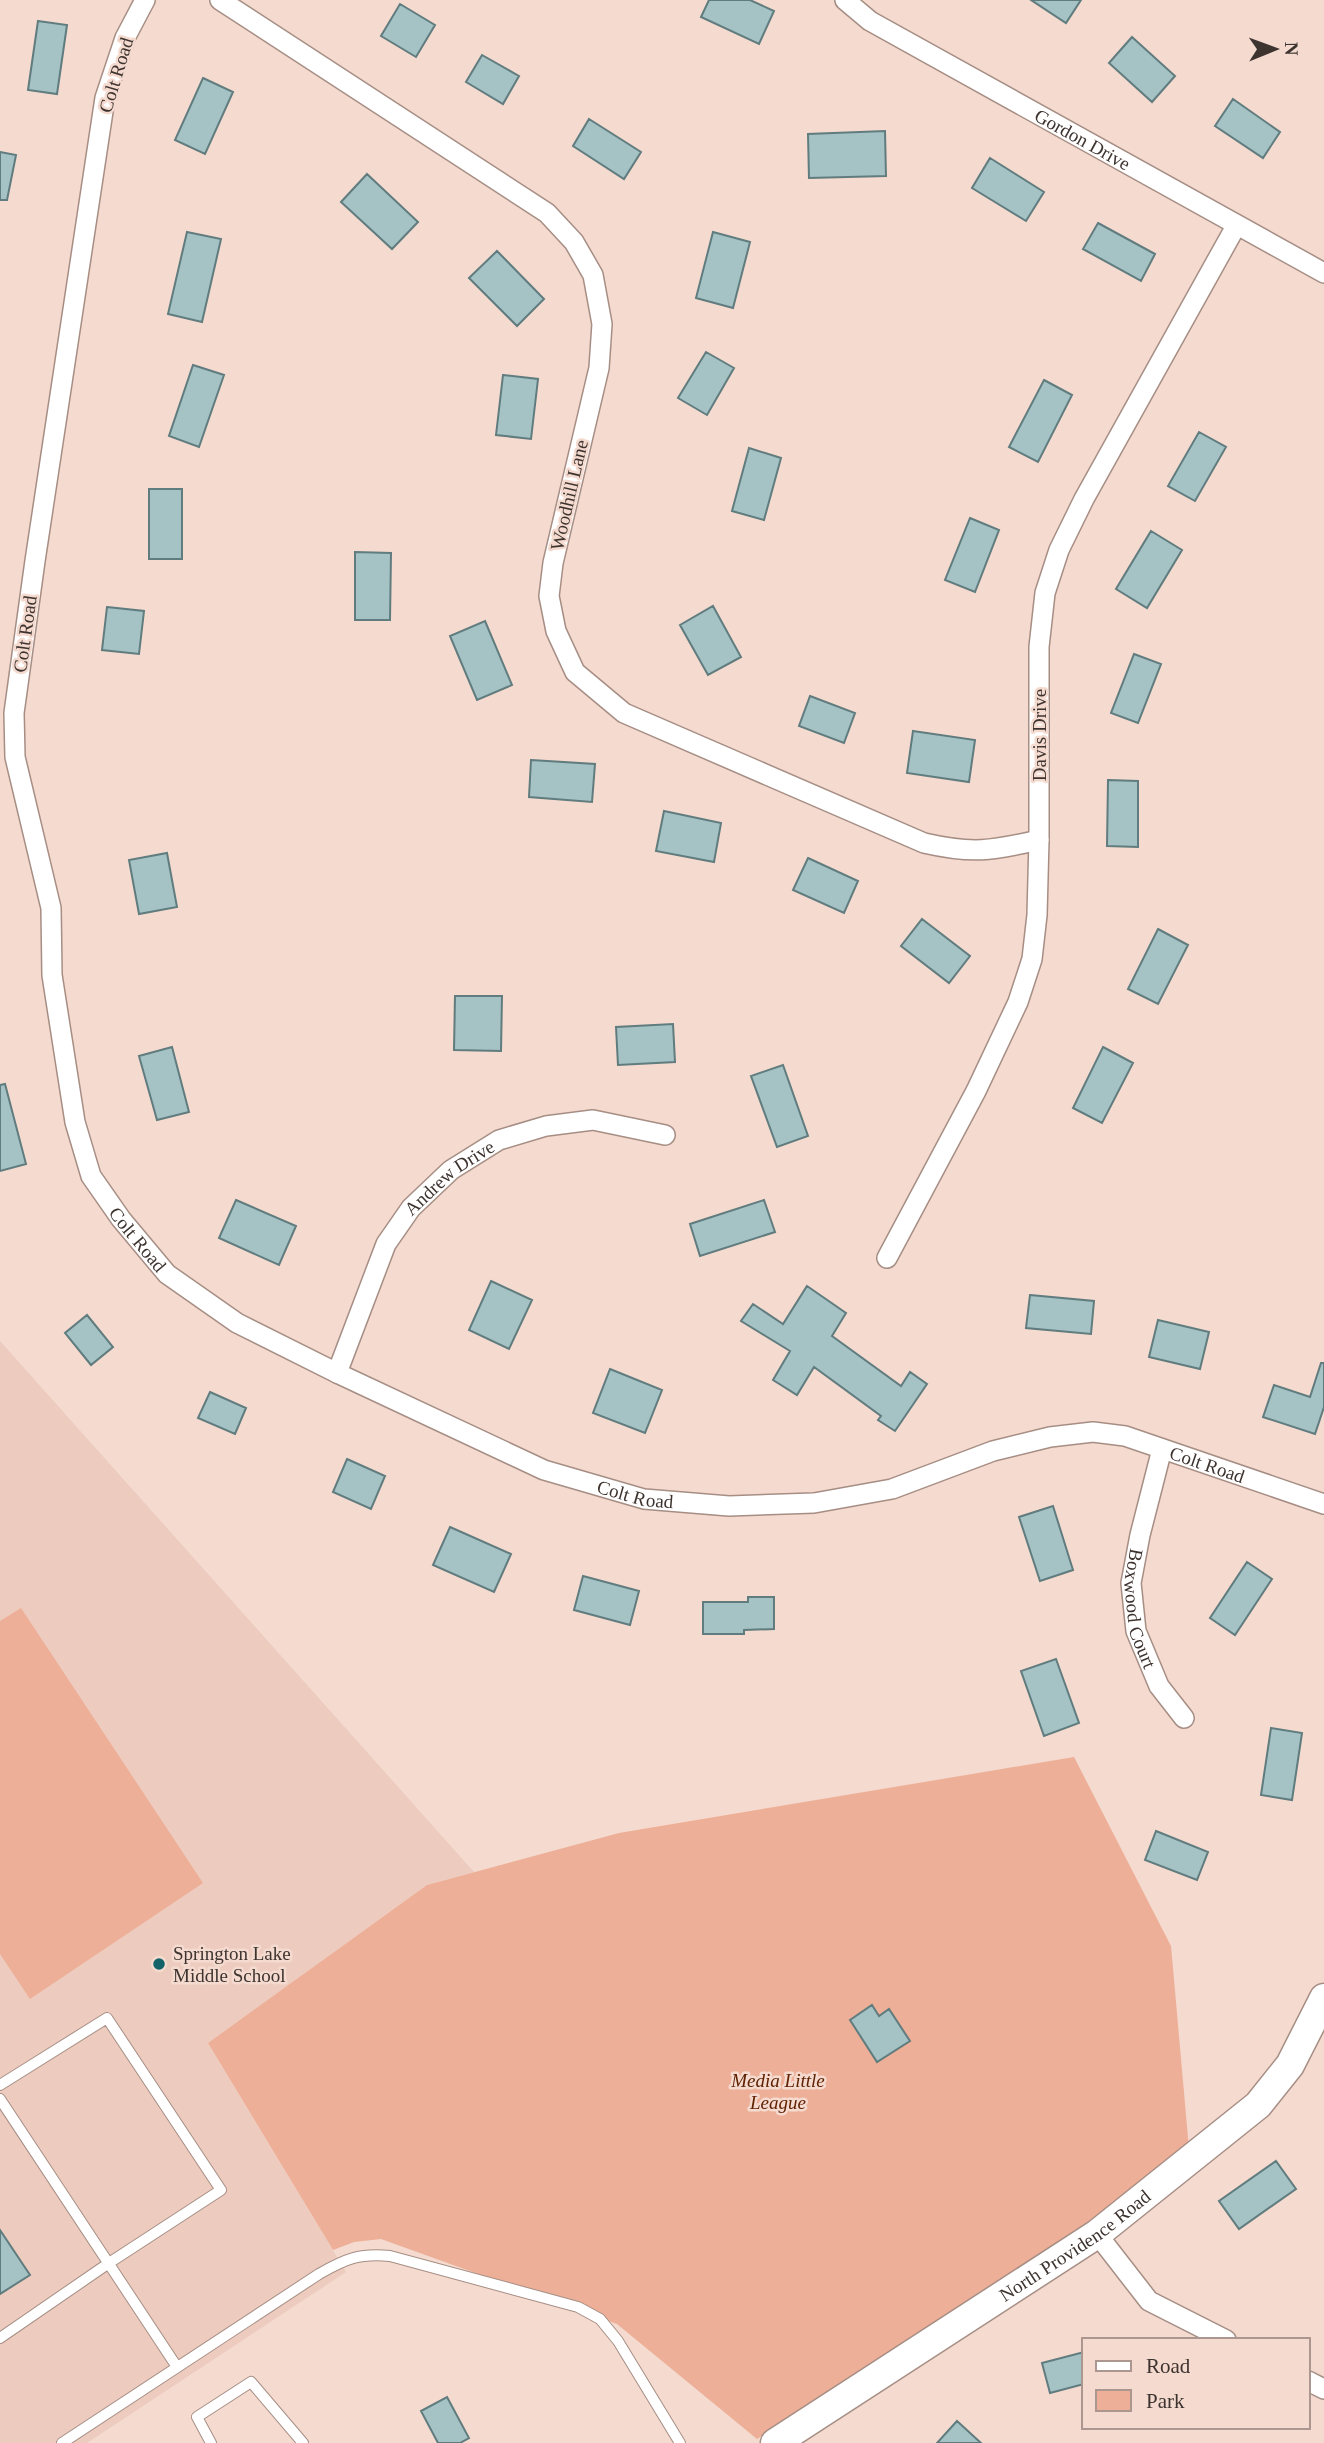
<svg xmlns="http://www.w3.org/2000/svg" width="1324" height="2443" viewBox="0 0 1324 2443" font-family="'Times New Roman',serif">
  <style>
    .built { fill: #edccbf }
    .green { fill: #edaf97 }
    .building { fill: #a5c2c5; stroke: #607c7e; stroke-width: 2 }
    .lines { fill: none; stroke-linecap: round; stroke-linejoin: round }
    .lane-casing { stroke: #a68e85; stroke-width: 12 }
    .street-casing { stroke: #a68e85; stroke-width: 22 }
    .secondary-casing { stroke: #a68e85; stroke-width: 31 }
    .lane { stroke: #fff; stroke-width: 10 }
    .street { stroke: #fff; stroke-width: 19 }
    .secondary { stroke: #fff; stroke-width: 28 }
    .poi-dot { fill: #136369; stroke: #f4dacf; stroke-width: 2.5 }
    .labels { text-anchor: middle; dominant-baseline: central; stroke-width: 5; stroke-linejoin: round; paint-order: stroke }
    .street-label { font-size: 19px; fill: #3d332f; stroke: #f4dacf }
    .poi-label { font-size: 19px; fill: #3d332f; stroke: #f4dacf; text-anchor: start }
    .park-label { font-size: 19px; font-style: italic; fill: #5f2203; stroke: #f4dacf }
  </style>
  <rect width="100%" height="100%" fill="#f4dacf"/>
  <path class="built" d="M0,1341l474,531 -47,13 -219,158 138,229 -259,171h-87z"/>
  <path class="green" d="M21,1608l182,275 -173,116 -30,-45v-333z
    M1074,1757l97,189 19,214 -433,279 -140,-115 -236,-85 -27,3 -21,8 -125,-207 219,-158 192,-52z"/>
  <path class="building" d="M709,0h41l24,11 -15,33 -58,-27z
    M1031,0h50l-15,23z
    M400,4l35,21 -19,32 -35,-21z
    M38,21l29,4 -10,69 -29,-4z
    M1132,37l43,39 -23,26 -43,-39z
    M482,55l37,21 -16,28 -37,-22z
    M203,78l30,14 -28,62 -30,-14z
    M1233,99l47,33 -17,26 -48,-32z
    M589,119l52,33 -17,27 -51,-33z
    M885,131l1,45 -77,2 -1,-44z
    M0,152l16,3 -9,45h-7z
    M990,158l54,34 -18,29 -54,-33z
    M367,174l51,48 -26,27 -51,-47z
    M1098,223l57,31 -14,27 -58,-32z
    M187,232l34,7 -19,83 -34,-8z
    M713,232l37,10 -17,66 -37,-10z
    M497,251l47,48 -27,27 -48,-48z
    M706,352l28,16 -27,47 -29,-17z
    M193,365l31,10 -25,72 -30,-11z
    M503,375l35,4 -7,60 -35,-4z
    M1044,380l28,15 -34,67 -29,-15z
    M1199,432l27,15 -31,54 -27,-15z
    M749,448l32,10 -17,62 -32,-9z
    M149,489h33v70h-33z
    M970,518l29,12 -24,62 -30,-12z
    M1151,531l31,19 -35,58 -31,-19z
    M355,552l36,1 -1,67h-35z
    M713,606l28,51 -33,18 -28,-50z
    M107,607l37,4 -5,43 -37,-4z
    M485,621l27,64 -35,15 -27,-64z
    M1134,654l27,10 -23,59 -27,-10z
    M810,696l45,17 -11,30 -45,-17z
    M913,731l62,9 -6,42 -62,-9z
    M531,760l64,4 -3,38 -63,-5z
    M1108,780l30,1v66l-31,-1z
    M664,811l57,12 -7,39 -58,-11z
    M167,853l10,54 -38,7 -10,-54z
    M808,858l50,23 -14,32 -51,-23z
    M922,919l48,37 -21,27 -48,-37z
    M1158,929l30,16 -30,59 -30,-15z
    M455,996h47l-1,55 -47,-1z
    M673,1024l2,38 -57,3 -2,-38z
    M172,1047l17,65 -32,8 -18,-64z
    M1103,1047l30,16 -31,60 -29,-15z
    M783,1065l25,71 -31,11 -26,-71z
    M5,1084l21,80 -26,7v-86z
    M236,1200l60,26 -17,39 -60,-27z
    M764,1200l11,32 -75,24 -10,-32z
    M491,1281l41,19 -23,49 -40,-19z
    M807,1286l39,27 -14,23 69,50 9,-14 17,12 -32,47 -17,-11 3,-4 -67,-49 -17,28 -24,-15 17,-29 -49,-30 12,-17 30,20z
    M1030,1295l64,6 -3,33 -65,-6z
    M87,1315l26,32 -22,18 -26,-32z
    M1158,1320l51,12 -9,37 -51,-12z
    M1321,1363h3v44l-9,27 -52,-17 11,-32 36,12z
    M610,1369l52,21 -17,43 -52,-20z
    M210,1392l36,16 -11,26 -37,-16z
    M347,1459l38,17 -14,33 -38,-17z
    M1053,1506l20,64 -33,11 -21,-64z
    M450,1527l61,27 -17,38 -61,-27z
    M1247,1562l25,17 -37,56 -25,-17z
    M583,1576l56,15 -9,34 -56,-15z
    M748,1597h26v32l-30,1v4h-41v-32h45z
    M1056,1659l23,64 -35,13 -23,-65z
    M1271,1728l31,5 -10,67 -31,-5z
    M1156,1831l52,21 -11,28 -52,-20z
    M872,2005l7,11 10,-7 21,32 -33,21 -27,-42z
    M1276,2161l20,28 -57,40 -20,-28z
    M0,2230l30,45 -30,19z
    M1084,2352v32l-34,9 -8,-30z
    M447,2397l22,41 -9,5h-22l-17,-32z
    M957,2421l24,22h-44z"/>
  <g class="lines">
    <g class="lane-casing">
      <path id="lane" d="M0,2085l107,-67 114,172 -112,73 -109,75
        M0,2099l177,268
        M62,2443l257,-169c26,-15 40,-21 71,-18l188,51 22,12 18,22 62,102
        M211,2443l-14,-26 54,-35 52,61"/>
    </g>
    <g class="street-casing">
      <g id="street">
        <path id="s1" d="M145,0l-20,38 -20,60 -70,463 -21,152 1,44 36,151 1,67 23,147 16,54 30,43 46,55 70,49 100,50 207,97 100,29 85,7 85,-3 78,-14 101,-38 57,-14 43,-5 32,4 199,68"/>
        <path d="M220,0l327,213 27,29 19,33 9,49 -3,44 -46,195 -4,33 7,35 19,41 49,41 300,130c48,11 67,8 115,-3"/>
        <path id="s2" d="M845,0l25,21 454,252"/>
        <path d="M887,1258l89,-167 42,-89 14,-43 5,-44 2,-75v-193l6,-54 14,-43 25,-51 152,-273"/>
        <path id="s3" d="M337,1373l49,-129 25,-36 40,-38 48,-30 47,-14 47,-6 72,15"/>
        <path id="s4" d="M1162,1449l-22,86 -9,48 5,48 23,55 25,32"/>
        <path d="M1097,2234l52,67 77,39"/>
        <path d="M1308,2381l16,8"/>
      </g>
    </g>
    <g class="secondary-casing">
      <g id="secondary">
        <path id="s5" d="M775,2443l322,-209 161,-129 32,-40 34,-67"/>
      </g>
    </g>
    <use href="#lane" class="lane"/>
    <use href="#street" class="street"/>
    <use href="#secondary" class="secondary"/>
  </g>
  <circle class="poi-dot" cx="159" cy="1964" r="7"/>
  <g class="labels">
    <g class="street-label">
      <text transform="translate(116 75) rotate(-73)">Colt Road</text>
      <text stroke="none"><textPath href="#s2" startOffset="276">Gordon Drive</textPath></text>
      <text transform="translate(569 495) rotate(-77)">Woodhill Lane</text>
      <text transform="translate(25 634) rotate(-82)">Colt Road</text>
      <text transform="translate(1039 735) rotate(-90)">Davis Drive</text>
      <text stroke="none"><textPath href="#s3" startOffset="231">Andrew Drive</textPath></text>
      <text stroke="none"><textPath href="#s1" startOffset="1278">Colt Road</textPath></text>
      <text stroke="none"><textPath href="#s1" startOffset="2432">Colt Road</textPath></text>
      <text stroke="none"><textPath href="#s1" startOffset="1844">Colt Road</textPath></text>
      <text stroke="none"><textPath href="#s4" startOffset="164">Boxwood Court</textPath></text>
      <text stroke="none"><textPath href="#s5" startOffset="359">North Providence Road</textPath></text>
    </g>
    <g class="poi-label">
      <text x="173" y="1953">Springton Lake<tspan x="173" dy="22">Middle School</tspan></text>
    </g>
    <g class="park-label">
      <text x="778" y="2080">Media Little<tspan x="778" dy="22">League</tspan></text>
    </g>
  </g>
  <rect x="1082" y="2338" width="228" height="91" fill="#f4dacf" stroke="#ab978f" stroke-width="2"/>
  <rect x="1096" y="2361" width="35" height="10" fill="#ffffff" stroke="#ab978f" stroke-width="2"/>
  <text x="1146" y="2373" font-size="21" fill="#3d332f">Road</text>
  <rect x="1096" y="2390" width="35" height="21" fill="#edaf97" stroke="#ab978f" stroke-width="2"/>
  <text x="1146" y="2408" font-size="21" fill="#3d332f">Park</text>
  <g transform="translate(1275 49) rotate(89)" stroke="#f4dacf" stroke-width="5" paint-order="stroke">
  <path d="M0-5L12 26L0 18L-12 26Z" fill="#3d332f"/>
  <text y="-10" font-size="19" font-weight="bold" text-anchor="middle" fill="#3d332f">N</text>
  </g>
</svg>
